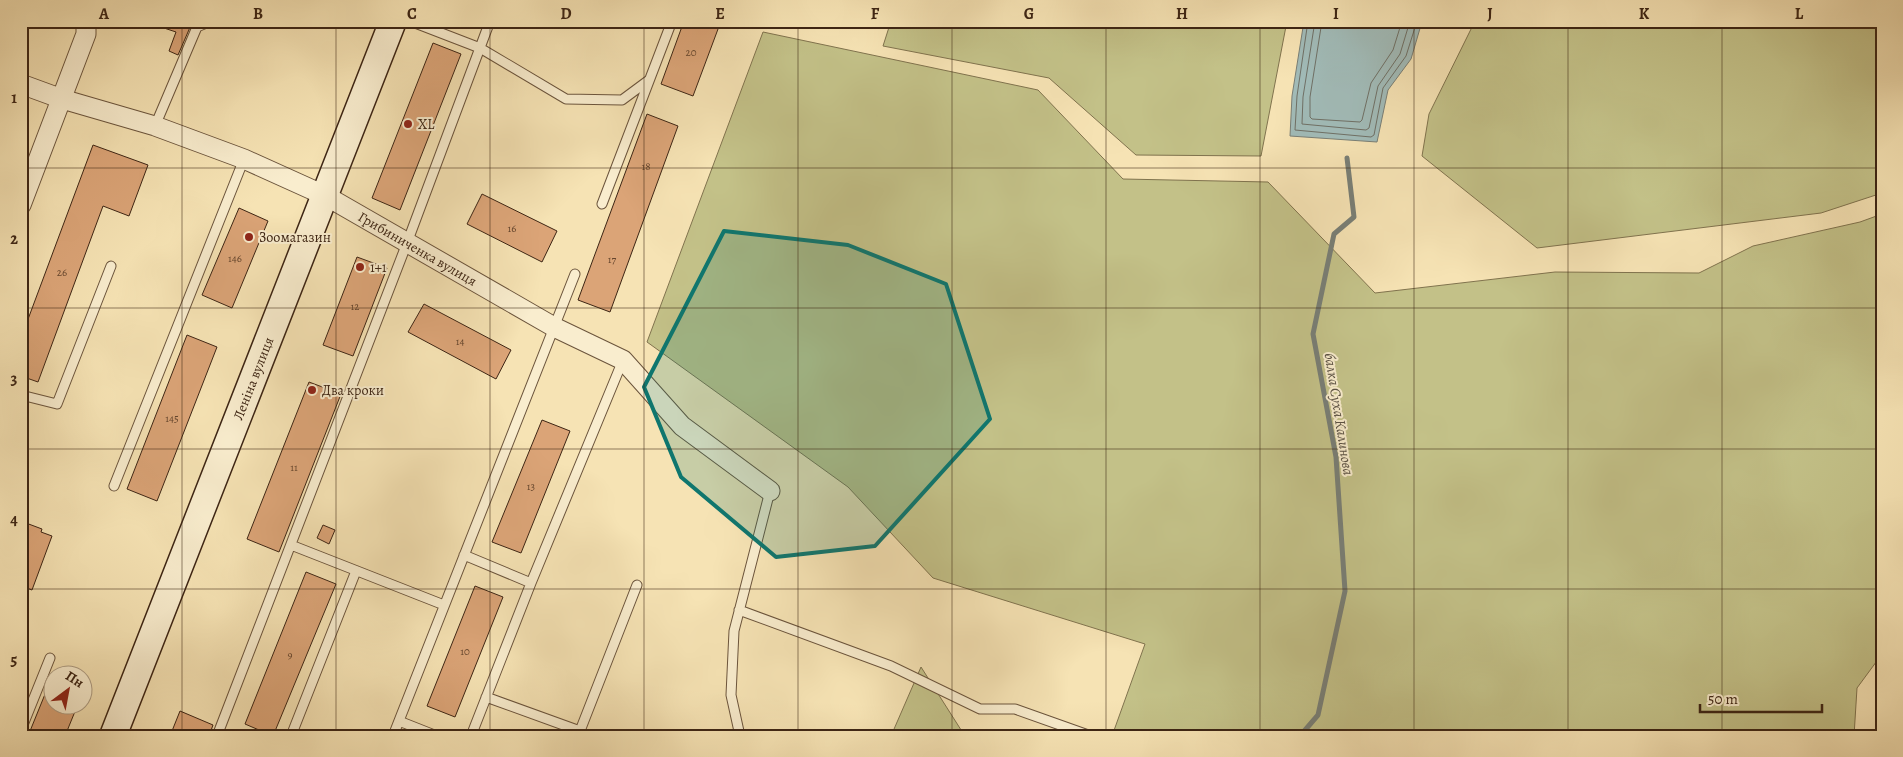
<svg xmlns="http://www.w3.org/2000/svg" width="1903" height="757" viewBox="0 0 1903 757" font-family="Alegreya,serif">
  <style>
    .green { fill: #c3c188; stroke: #80734e }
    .water { fill: #a1bbb8; stroke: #797f76 }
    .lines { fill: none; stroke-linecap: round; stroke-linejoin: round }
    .shore { stroke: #6f7066; stroke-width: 1 }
    .stream { stroke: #797f76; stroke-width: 5 }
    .building { fill: #dba477; stroke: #3d2514 }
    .service-casing { stroke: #6b543c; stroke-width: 11 }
    .minor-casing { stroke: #6b543c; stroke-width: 21 }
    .secondary-casing { stroke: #3d2514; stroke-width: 29 }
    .service { stroke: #f9edce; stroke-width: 9 }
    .minor { stroke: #f9edce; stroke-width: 19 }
    .secondary { stroke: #f9edce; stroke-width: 26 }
    .marked { fill: #0f766e; fill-opacity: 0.2; stroke: #0f766e; stroke-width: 4; stroke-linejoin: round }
    .grid { fill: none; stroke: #3d2514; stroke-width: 1; stroke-opacity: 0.55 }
    .poi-dot { fill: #8f2418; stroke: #f9edce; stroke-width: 2 }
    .labels { text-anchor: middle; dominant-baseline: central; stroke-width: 4; stroke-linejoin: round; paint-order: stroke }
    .number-label { font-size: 11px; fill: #64452d }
    .poi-label { font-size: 14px; fill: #3d2514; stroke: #f9edce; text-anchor: start }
    .street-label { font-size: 14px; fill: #3d2514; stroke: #f9edce }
    .water-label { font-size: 15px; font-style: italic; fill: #5b5245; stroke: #f9edce }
    .neatline { fill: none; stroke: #3d2514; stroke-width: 2 }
    .grid-label { font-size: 16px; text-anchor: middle; font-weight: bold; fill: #3d2514 }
  </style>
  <rect width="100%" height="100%" fill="#f6e3b4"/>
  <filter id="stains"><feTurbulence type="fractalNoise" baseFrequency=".004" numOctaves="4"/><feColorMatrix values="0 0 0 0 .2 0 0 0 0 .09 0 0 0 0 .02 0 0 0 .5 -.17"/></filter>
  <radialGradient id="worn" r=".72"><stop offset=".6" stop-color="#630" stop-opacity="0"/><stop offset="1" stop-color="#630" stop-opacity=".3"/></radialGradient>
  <path class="green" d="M891,21h396l-26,135 -125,-1 -87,-77 -166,-32z
    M1475,21h407v172l-61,20 -284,35 -115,-92 7,-42z
    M763,32l275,58 85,89 145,3 107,111 180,-21 144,1 54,-27 107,-24 22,-8v440l-25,34 -3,48h-742l33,-92 -212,-66 -85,-91 -201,-145z
    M921,667l42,66 2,3h-74z"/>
  <path class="water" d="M1304,21h124l-7,4 -10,34 -23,31 -11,52 -87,-6 2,-40z"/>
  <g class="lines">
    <path class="shore" d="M1308,21l-11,75 -2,34 76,7 3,-2 9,-47 23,-32 11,-35
      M1315,21l-12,76 -1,27 64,6 3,-2 9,-42 22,-32 10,-33
      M1322,21l-12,76v20l2,2 48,3 2,-2 9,-37 22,-33 9,-29"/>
    <path class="stream" d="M1300,736l18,-21 27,-124 -9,-134 -23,-123 21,-100 20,-17 -7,-59"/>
  </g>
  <path class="building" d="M153,21h42l-4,4 -13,30 -9,-4 7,-19 -24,-8z
    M684,21h37l-28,75 -32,-12z
    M433,43l28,11 -61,156 -28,-12z
    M647,114l31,12 -68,186 -32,-12z
    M93,145l55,20 -19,51 -26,-10 -65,176 -17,-6v-38z
    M482,194l75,37 -15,31 -75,-38z
    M239,208l29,13 -36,87 -30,-13z
    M357,257l30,11 -34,88 -30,-11z
    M424,304l87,46 -15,29 -88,-47z
    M187,335l30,12 -60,154 -30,-12z
    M309,382l32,12 -62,158 -32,-13z
    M542,420l28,11 -49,122 -29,-11z
    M26,523l16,6 -1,3 11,4 -20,54 -11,-4v-61l4,1z
    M323,525l12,5 -6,14 -12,-6z
    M306,572l30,12 -63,152 -28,-12z
    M475,586l28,11 -48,120 -28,-11z
    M52,677v27h26l-13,32h-37z
    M180,711l33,14 -4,11h-39z"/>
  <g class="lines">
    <g class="service-casing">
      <path id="service" d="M410,21l70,27 86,51 56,1 27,-20
        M155,126l42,-99 14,-6
        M602,204l70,-183
        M21,395l36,9 54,-138
        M114,486l130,-327
        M291,545l153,60
        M464,555l67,28
        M739,610l152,56 89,43h35l76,27
        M486,697l94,34
        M399,721l38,15
        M21,730l29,-72
        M217,736l190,-493 83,-222
        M291,736l65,-165
        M393,736l182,-462
        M471,736l60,-153 92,-223
        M578,736l59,-151
        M740,736l-9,-41 3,-64 36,-140"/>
    </g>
    <g class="minor-casing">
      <g id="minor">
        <path id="s1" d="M21,84l41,15 93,27 89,33 82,37 228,131 69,33 59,66 88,65"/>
        <path d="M21,205l65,-171v-13"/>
      </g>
    </g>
    <g class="secondary-casing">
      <g id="secondary">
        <path id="s2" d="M113,736l280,-715"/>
      </g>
    </g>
    <use href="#service" class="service"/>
    <use href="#minor" class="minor"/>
    <use href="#secondary" class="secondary"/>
  </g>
  <path class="marked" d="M724,231l124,14 98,39 44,135 -115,127 -99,11 -95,-80 -37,-90z"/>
  <path class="grid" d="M182,21v715M336,21v715M490,21v715M644,21v715M798,21v715M952,21v715M1106,21v715M1260,21v715M1414,21v715M1568,21v715M1722,21v715M21,168h1861M21,308h1861M21,449h1861M21,589h1861"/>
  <g class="poi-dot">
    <circle cx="408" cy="124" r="5"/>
    <circle cx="249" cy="237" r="5"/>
    <circle cx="360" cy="267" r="5"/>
    <circle cx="312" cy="390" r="5"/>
  </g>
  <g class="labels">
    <g class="number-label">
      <text x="691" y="52">20</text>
      <text x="646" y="166">18</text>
      <text x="512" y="228">16</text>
      <text x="235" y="258">146</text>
      <text x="612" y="259">17</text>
      <text x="62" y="272">26</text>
      <text x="355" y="306">12</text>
      <text x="460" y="341">14</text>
      <text x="172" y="418">145</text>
      <text x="294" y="467">11</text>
      <text x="531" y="486">13</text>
      <text x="465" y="651">10</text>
      <text x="290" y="654">9</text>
    </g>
    <g class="poi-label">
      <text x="418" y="124">XL</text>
      <text x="259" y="237">Зоомагазин</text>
      <text x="370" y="267">1+1</text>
      <text x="322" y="390">Два кроки</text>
    </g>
    <g class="street-label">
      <text stroke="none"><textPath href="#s1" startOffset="431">Грибиниченка вулиця</textPath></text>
      <text stroke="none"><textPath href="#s2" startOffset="384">Леніна вулиця</textPath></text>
    </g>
    <g class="water-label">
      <text transform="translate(1339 414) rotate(81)">балка Суха Калинова</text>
    </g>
  </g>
  <rect width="1903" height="757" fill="none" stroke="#f6e3b4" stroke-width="55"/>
  <g transform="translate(68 690) rotate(32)"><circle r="24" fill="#f9edce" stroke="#ae9d84"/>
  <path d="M0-4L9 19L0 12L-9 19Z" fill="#8f2418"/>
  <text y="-8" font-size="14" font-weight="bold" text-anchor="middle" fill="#3d2514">Пн</text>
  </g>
  <path d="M1700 704v8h122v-8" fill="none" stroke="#3d2514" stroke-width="2.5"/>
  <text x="1708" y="704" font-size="15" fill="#3d2514" stroke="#f9edce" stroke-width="4" paint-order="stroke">50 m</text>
  <rect x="28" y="28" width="1848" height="702" class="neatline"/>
  <g class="grid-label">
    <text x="104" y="19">A</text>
    <text x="258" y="19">B</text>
    <text x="412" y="19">C</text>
    <text x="566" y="19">D</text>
    <text x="720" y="19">E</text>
    <text x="875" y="19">F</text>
    <text x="1029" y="19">G</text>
    <text x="1182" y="19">H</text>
    <text x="1336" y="19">I</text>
    <text x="1490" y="19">J</text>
    <text x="1644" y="19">K</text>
    <text x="1799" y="19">L</text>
    <text x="14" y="103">1</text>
    <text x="14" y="244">2</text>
    <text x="14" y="384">3</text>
    <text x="14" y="525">4</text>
    <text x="14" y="665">5</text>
  </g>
  <rect width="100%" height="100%" filter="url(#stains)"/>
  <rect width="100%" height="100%" fill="url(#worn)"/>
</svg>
